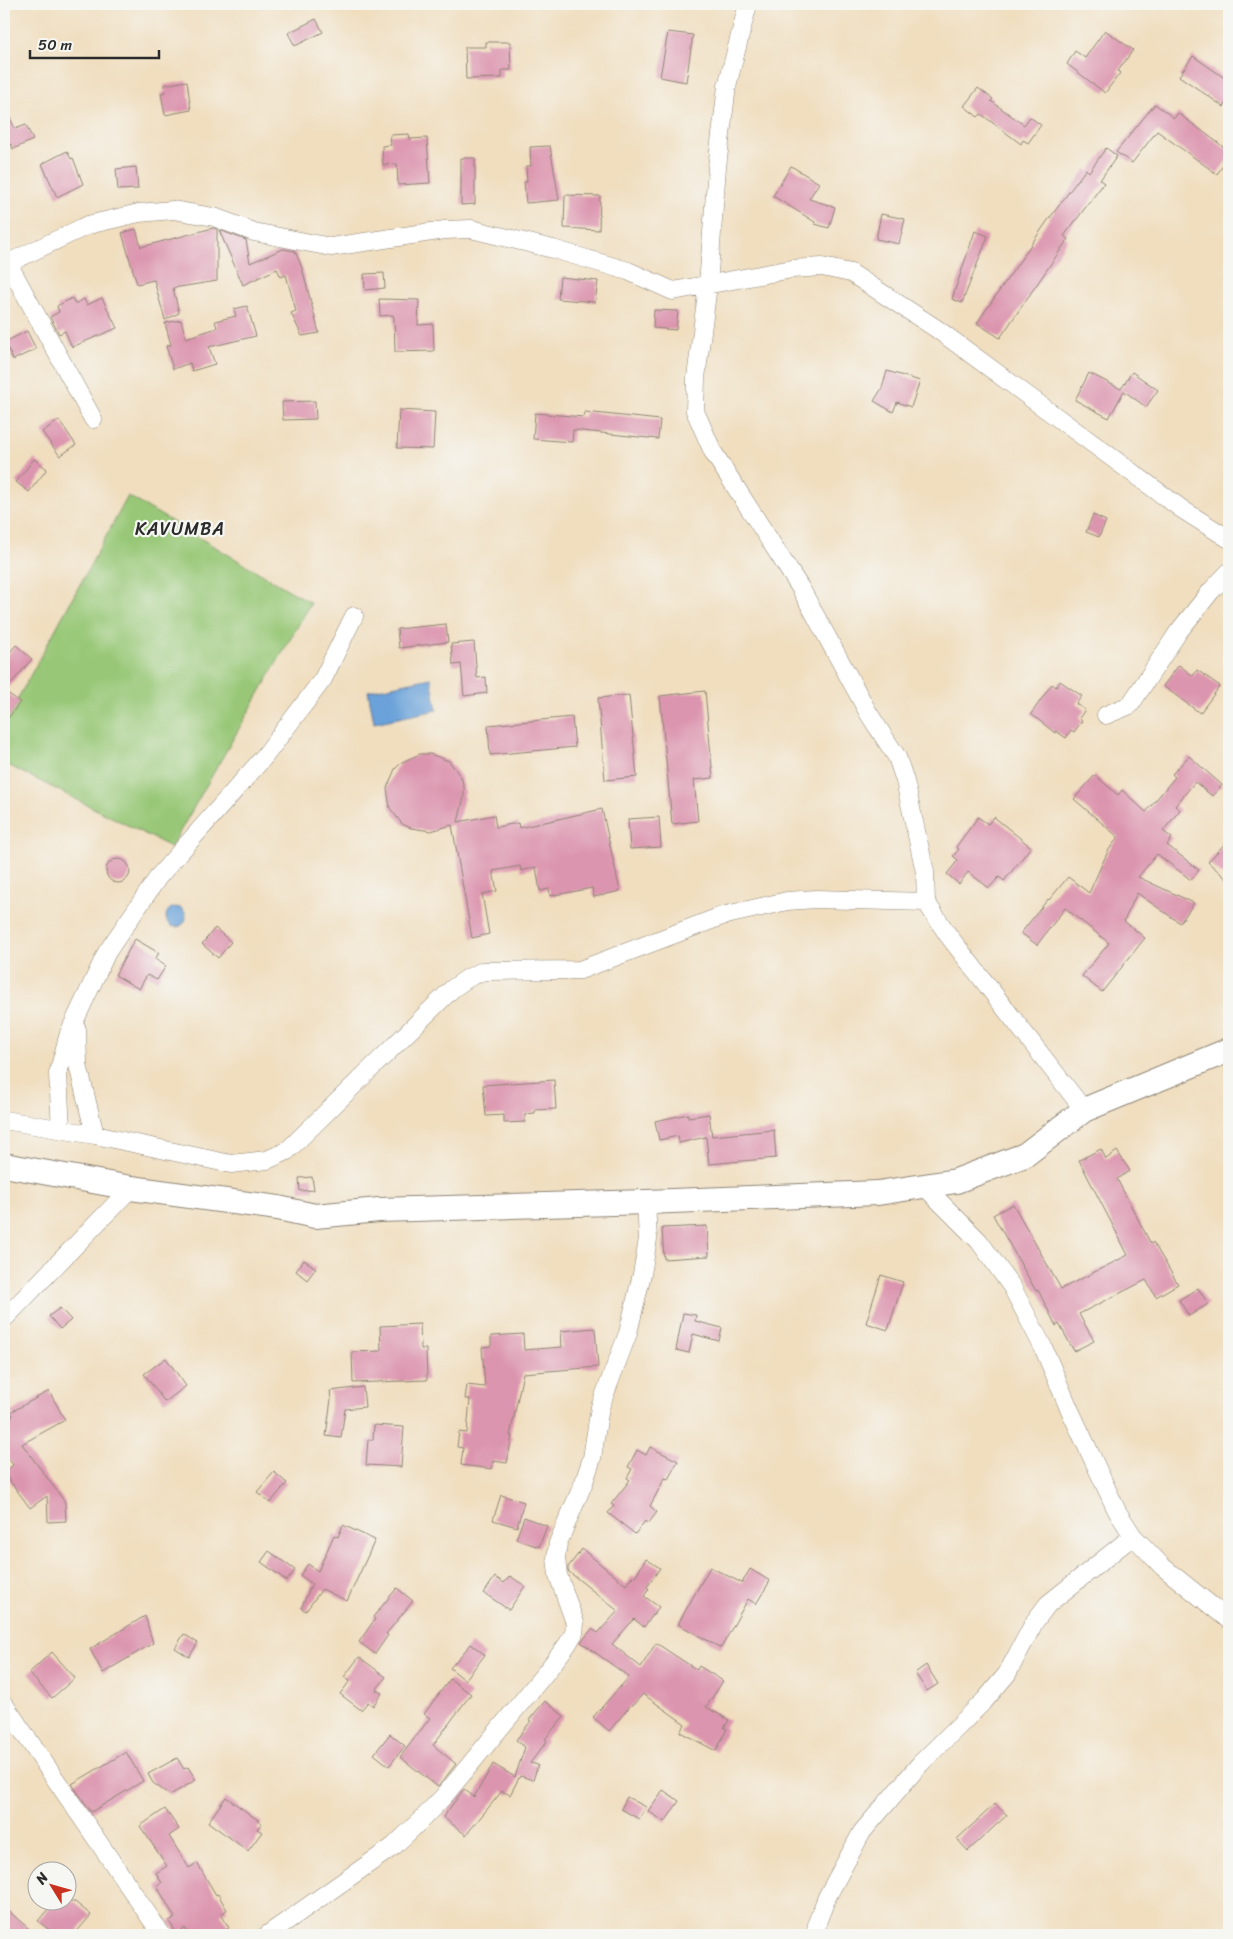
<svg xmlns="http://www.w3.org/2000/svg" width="1233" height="1939" viewBox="0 0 1233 1939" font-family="Sriracha,sans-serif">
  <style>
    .green { fill: #98c877; stroke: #627a51 }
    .water { fill: #6aa2d9; stroke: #4a6682 }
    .building { fill: #dc95af }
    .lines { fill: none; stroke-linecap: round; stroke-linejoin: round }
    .street-casing { stroke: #8e8475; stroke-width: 19 }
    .secondary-casing { stroke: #8e8475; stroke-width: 26 }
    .street { stroke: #fff; stroke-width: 18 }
    .secondary { stroke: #fff; stroke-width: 24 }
    .labels { text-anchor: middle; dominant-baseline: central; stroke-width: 4.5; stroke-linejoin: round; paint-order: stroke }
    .quarter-label { font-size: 18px; letter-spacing: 1px; fill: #2b2b2b; stroke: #f6f6f2 }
  </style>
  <rect width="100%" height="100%" fill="#f6f6f2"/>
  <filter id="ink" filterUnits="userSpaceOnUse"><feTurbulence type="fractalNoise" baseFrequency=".02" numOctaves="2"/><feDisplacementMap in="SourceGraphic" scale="10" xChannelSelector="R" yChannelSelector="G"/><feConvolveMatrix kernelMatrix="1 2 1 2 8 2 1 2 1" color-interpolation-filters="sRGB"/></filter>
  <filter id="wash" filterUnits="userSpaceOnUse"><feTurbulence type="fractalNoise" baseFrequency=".0096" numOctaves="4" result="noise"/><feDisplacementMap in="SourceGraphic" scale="20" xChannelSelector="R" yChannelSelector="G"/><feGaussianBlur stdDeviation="1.12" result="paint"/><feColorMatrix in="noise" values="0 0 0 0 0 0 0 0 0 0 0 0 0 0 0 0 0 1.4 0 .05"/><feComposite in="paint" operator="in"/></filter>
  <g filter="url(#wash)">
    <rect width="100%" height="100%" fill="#f0debf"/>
    <path class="green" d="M128,496l183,107 -140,244 -167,-84v-39z"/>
    <path class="water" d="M431,678l6,32 -63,13 -6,-32z
      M166 917a10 10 0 1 1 20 0a10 10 0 1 1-20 0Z"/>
    <g id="blocks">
      <path class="building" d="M316,19l7,13 -28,14 -7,-13z
        M1105,30l28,20 -15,21 2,2 -15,20 -38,-29 8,-13 10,7z
        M668,32l25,3 -7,47 -26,-5z
        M486,42h24l1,28h-9v8l-36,1 -1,-32h21z
        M1193,56l36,25v18l-5,8 -45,-31z
        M187,81l4,29 -26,5 -4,-22 4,-1 -1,-7z
        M978,88l15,11 -2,2 33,24 6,-8 11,8 -13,18 -5,-3 -2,4 -40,-30 -3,3 -14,-11z
        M4,104l11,25 11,-4 7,15 -20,9 -2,-5 -7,3z
        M1155,104l19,14 4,-5 51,38v6l-12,17 -60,-43 -25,32 -16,-11z
        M409,134l1,5 17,-1 3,45 -32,2 -1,-21 -14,1 -1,-19 9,-1 -1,-10z
        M550,146l9,54 -33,3 -2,-21h3l-1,-16h5l-1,-19z
        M1106,148l11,8 -17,24 4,3 -40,53 4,3 -68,99 -23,-15 69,-100 40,-54 3,3z
        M67,151l4,8 2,-1 10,26 -26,13 -15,-33z
        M461,158h14v46l-14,1z
        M791,166l28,17 -10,16 26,8 -6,21 -14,-4v-2l-42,-26z
        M136,167l2,22 -20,1 -2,-21z
        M565,195l35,1 -1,34 -35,-2z
        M881,214l24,5 -6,25 -23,-5z
        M213,228l4,1v52l-44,7 6,25 -14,7 -11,-40 -17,4 -15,-51 14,-4 5,18z
        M219,230l27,10 4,23 33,-14 12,2 7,17 17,65 -17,3 -11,-23 5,-2 -10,-36 -5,2 -4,-8 -34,16z
        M975,231l13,5 -26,67 -10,-4z
        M384,273l1,15 -20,2 -1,-16z
        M560,277l38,4 -3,21 -37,-3z
        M72,298l3,6 9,-5 3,6 15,-7 15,30 -45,19 -7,-16 -6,3 -9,-17 9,-5 -2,-6z
        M379,299l40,1 -1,25 15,-1 1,27 -39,1 -1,-34 -1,-3 -13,1z
        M247,306l9,30 -47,11 6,17 -23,7 -2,-8 -17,6 -7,-23 5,-1 -6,-22 16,-3 5,18 31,-10 -2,-7 21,-5 -2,-7z
        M654,310l24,1 -2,19 -23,-2z
        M27,331l9,18 -23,11 -8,-18z
        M887,371l33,10 -9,26 -14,-5 -4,10 -19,-11 8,-13z
        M1132,372l26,18 -12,17 -22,-16 -15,27 -34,-18 14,-27 32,16z
        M315,401l1,18 -33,1 -1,-18z
        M399,410l36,2 -2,37 -36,-1z
        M585,412l75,8 -2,19 -85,-9 -1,12 -39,-3 2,-26 49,4z
        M59,420l17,25 -16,11 -18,-24z
        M34,459l13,10 -18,23 -13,-10z
        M1093,515l13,6 -7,16 -13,-5z
        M446,624l2,18 -49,6 -2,-19z
        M474,642l3,36 9,-1 1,16 -23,3 -3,-32 -8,1 -2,-21z
        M16,645l16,14 -27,32 15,11 -16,22v-65z
        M1179,665l14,11 4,-6 23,16 -20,27 -37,-27z
        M1060,681l22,15 -6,8 9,6 -6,8 3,3 -8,11 -3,-2 -5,8 -10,-7 -1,2 -24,-19 21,-30 4,3z
        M705,691l8,87 -19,2 4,41 -26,3 -12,-128z
        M629,695l8,82 -32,3 -7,-82z
        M572,717l3,30 -85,8 -2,-30z
        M420,754h10l19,7 12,16 3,10v10l-6,25 36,-7 2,12 22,-4 1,5 83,-19 18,82 -26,6 -2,-9 -42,8 -1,-7 -9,2 -4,-24 -15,4 -1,-5 -27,5 4,20 -15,3 7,40 -17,4 -20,-113 -21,6 -20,-3 -9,-4 -12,-16 -3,-20 8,-19 7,-7z
        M1189,756l33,29 -10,11 -17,-14 -20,24 5,4 -17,21 9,7 -5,7 32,25 -8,10 -34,-26 -19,23 56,26 -14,20 -43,-30 -13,28 21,17 -43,54 -20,-16 27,-33 -44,-35 -28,37 -16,-12 27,-34 1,1 19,-23 21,16 19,-42 10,-14 -44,-38 21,-24 23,20 4,-5 24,22 29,-35 -3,-3z
        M659,817l2,30 -31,2 -2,-30z
        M978,817l10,7 6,-7 37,30 -27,34 -5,-4 -10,11 -21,-16 -9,12 -12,-10 11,-14 -5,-4 6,-7 -3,-2z
        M1229,839v42l-21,-19z
        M106 871a12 12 0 1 1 24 0a12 12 0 1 1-24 0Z
        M215,928l16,14 -13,16 -16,-14z
        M135,939l24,14 -4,6 11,7 -9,14 -10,-5 -8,14 -24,-14z
        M554,1080l2,29 -21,1v3l-10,1v8l-21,1v-8l-18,1 -3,-31z
        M688,1114v3l21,-3 3,22 62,-6 2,28 -67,6 -3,-27 -27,6 -1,-7 -19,4 -4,-19z
        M1101,1149l5,10 11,-8 13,20 -13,8 34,65 2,-2 25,42 -22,13 -10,-17 -67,34 15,27 -20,10 -15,-27 -3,2 -18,-36 -2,1 -43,-76 20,-11 48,85 67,-34 -49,-95z
        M312,1177l2,13 -14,1 -1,-13z
        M707,1226l2,30 -45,3 -2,-31z
        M304,1260l12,8 -9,12 -11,-9z
        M881,1275l22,7 -15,48 -22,-7z
        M1198,1288l10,16 -19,12 -10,-16z
        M60,1308l11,12 -11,9 -11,-13z
        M683,1313l13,2 -1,6 27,7 -3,13 -26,-7 -4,19 -13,-3z
        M420,1324l1,25h5l1,31 -74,3 -1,-31 29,-1 -1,-25z
        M595,1328l3,39 -75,6 -13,63h2l-5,27 -14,-2 -1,8 -31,-4 2,-17 -6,-1 2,-15 8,1 3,-34h-5l2,-14 18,2 -3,-40 9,-1v-10l32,-2 1,16 38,-3 -1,-16z
        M166,1358l20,28 -21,16 -21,-28z
        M363,1387l2,20 -20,2 -4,29 -15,-2 5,-37 -1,-8z
        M49,1391l16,29 -43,24 43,58 1,19 -18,1 -1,-26 -17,12 -26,-35 9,-8 -9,-13v-29l9,-7 -2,-4z
        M374,1425l30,2 -3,40 -35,-2 2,-25h5z
        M650,1447l28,14 -10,18 -3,-1 -15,28 7,6 -9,12 -3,-3 -10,13 -27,-21 6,-7 -3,-2 19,-24 -3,-2 5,-9 -4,-2 9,-17 9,5z
        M274,1472l13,11 -17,20 -13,-11z
        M501,1495l23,7 -7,25 -24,-7z
        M524,1517l23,9 -8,21 -23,-8z
        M343,1525l32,15 -28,61 -25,-12 -16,22 -5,-3 11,-24 -12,-9 8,-11 10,7 16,-36 4,2z
        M582,1549l44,36 6,-9 2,2 12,-19 14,9 -13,19 2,2 -5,7 15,11 -15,20 -10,-8 -22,25 29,23 15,-24 41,27 2,-4 24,15 -17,26 23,13 -5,8 3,1 -11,22 -36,-19 5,-8 -42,-30 -10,11h-2l-22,26 -16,-14 36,-40 -48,-35 11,-13 6,4 20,-22 -50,-40v-4z
        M269,1551l26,19 -8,11 -26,-19z
        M710,1567l32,16 8,-14 20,12 -14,23 -8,-5 -27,49 -43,-24z
        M510,1576l15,10 -16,24 -25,-17 11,-16 9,6z
        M397,1588l16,13 -27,33 2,1 -13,19 -16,-12 16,-23 -2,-2z
        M145,1616l8,27 -50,30 -13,-24z
        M184,1634l14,9 -9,14 -14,-9z
        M471,1644l14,11 -20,25 -15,-12z
        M52,1652l23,26 -23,20 -23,-25z
        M359,1657l27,20 -10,13 6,3 -9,13 -5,-4 -7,8 -21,-16 10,-13 -6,-4z
        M926,1665l12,19 -11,7 -12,-18z
        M450,1679l21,15 -38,51 23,19 -18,23 -38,-30 30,-39 -6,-4z
        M545,1701l19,15 -19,23 2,2 -17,22 8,2 -5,15 -13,-4 -10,19 -8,-4 -36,44 -23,-18 21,-28 10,8 19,-33 22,13 10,-30 -9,-7 15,-19 -2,-1z
        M390,1734l15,12 -16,20 -15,-12z
        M126,1752l17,29 -52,31 -19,-28z
        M177,1758l7,11 4,-2 8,13 -26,15 -17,-12 -5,-9z
        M663,1790l16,11 -14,21 -17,-11z
        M226,1797l36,26 -5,6 5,3 -14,19 -40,-29z
        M627,1797l19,10 -7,12 -18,-10z
        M995,1804l12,11 -39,36 -11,-12z
        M165,1809l14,20 -10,7 20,32 8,-5 19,32 2,-1 9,16 -6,4 8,14 -11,7h-29l-4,-7 -8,6 -8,-13 6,-3 -18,-32 5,-3 -6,-10 11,-7 -27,-40z
        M54,1902h21l16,13 -17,20h-18l-18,-14z
        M4,1907l32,28h-32z"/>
    </g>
  </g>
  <g filter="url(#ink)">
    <use href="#blocks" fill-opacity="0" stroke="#8e8475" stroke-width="1"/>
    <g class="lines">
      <g class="street-casing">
        <path id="street" d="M748,4l-21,82 -10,81 -9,118 -12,93 -1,33 18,41 88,137 68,125 28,43 8,24 20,91 1,30 22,33 136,175
          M8,263l85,156
          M4,265l84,-40 51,-12 34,-3 41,7 40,15 77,15 114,-17 26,-1 82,20 75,22 45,20 119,-22 30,-2 29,6 86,56 246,181 46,29
          M1106,715l24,-10 49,-74 32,-40 18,-19
          M77,1029l1,36 17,70
          M4,1120l91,15 136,29 36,-4 20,-9 165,-162 16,-11 15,-7 97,-1 142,-54 65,-15 29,-2 110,3
          M61,1129l-3,-55 11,-41 38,-81 52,-76 105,-119 59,-78 31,-63
          M925,1187l54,54 33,46 31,60 25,59 49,105 16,25 30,31 66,53
          M4,1319l127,-131
          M4,1704l158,231
          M267,1935l127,-89 29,-28 21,-22 103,-125 20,-26 7,-12 1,-10 -17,-48 -2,-17 2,-15 26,-61 8,-24 8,-51 28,-74 14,-59 6,-35 -2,-37
          M815,1935l3,-15 9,-23 35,-65 58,-68 65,-64 22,-26 28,-53 13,-17 85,-68"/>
      </g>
      <g class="secondary-casing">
        <path id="secondary" d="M4,1165l127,23 147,20 37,8 64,-6 267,-8 232,-9 78,-12 69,-26 59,-45 145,-60"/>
      </g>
      <use href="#street" class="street"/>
      <use href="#secondary" class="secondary"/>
    </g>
  </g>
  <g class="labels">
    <g class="quarter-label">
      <text x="180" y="529">KAVUMBA</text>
    </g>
  </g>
  <rect width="1233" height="1939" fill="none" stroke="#f6f6f2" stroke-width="20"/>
  <g transform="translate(52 1886) rotate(307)"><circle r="24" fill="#f6f6f2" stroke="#a5a5a2"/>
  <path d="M0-4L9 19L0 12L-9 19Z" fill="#c8321e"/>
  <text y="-8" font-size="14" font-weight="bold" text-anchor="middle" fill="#2b2b2b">N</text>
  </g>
  <path d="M30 50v8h129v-8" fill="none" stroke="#2b2b2b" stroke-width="2.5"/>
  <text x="38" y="50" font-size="15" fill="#2b2b2b" stroke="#f6f6f2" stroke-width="4" paint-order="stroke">50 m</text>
</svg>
